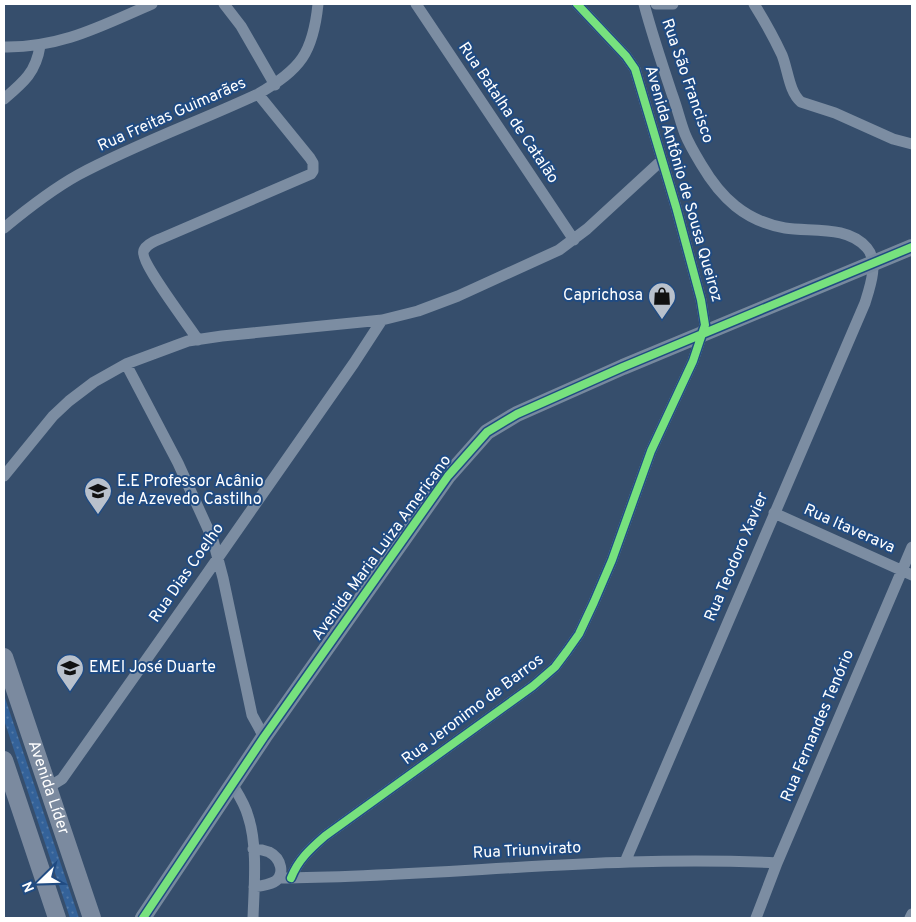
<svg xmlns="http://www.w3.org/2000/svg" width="916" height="922" viewBox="0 0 916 922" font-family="Overpass,sans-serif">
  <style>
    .garden { fill: url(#garden-dots) }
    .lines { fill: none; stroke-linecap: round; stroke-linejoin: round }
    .minor { stroke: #7c8da2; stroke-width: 11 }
    .secondary { stroke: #77899e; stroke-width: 16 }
    .primary { stroke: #7b8a9f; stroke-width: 18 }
    .cycleway-casing { stroke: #204b82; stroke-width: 11 }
    .cycleway { stroke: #77e17e; stroke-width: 8 }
    .labels { text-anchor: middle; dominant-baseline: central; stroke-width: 4; stroke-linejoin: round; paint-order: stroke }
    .street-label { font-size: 16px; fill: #fff; stroke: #204b82 }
    .poi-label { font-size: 16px; fill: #fff; stroke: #204b82; text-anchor: start }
  </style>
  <defs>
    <pattern id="garden-dots" width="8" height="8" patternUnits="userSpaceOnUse" patternTransform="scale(1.25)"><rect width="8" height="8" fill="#346299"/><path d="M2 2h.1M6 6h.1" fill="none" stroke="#527aa8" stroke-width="1.8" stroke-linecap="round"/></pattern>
  </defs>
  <rect width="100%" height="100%" fill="#364e6c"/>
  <path class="garden" d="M4,695l75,223h-9l-66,-198z"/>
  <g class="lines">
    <path class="minor" d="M224,4l17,22 34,59
      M416,4l158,236
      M656,4h17
      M754,4c10,16 20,34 28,51 6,15 7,37 19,47l34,11 58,26 19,5
      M4,47c57,1 97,-21 148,-43
      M4,99c20,-17 32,-27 36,-53
      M4,228c23,-19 47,-38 74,-53 58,-31 120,-53 180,-81 43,-25 55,-41 60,-90
      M198,340c-8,-13 -60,-80 -54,-90 3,-6 11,-9 16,-11l151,-65 2,-3v-8l-3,-5 -52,-64
      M126,364l52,99 35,77 10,38 29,137 12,22
      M4,476l49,-60 16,-15 25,-19 32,-18 62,-23 34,-5 160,-16 36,-9 40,-15 101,-46 28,-21 75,-69
      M774,513l138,62
      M232,784c6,10 13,20 16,32 10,29 6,72 5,102
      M47,788l15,-9 137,-194 155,-222 28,-43
      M253,849c6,0 11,1 16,3 12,6 17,23 5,30 -6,3 -14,4 -20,5
      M625,862l240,-559c5,-16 14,-41 2,-55 -19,-23 -56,-16 -82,-20 -40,-7 -64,-30 -84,-64 -6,-10 -12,-20 -16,-30 -5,-13 -8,-27 -13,-40 -10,-30 -20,-60 -28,-90
      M279,878c166,-1 332,-24 498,-15
      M291,878c7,-18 19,-29 34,-42l208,-150 22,-19 12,-16 12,-17 15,-32 18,-42 39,-109 42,-90 12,-36 -4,-25 -25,-93 -41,-138 -9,-13 -49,-52
      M756,918l21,-55 135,-316
      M910,918l2,-4"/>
    <path class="secondary" d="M143,918l121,-181 184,-261 39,-44 30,-18 106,-47 289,-120"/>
    <g class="primary">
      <path id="s1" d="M4,657l88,261"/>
      <path d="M4,760l53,158"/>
    </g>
    <g class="cycleway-casing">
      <path id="cycleway" d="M291,878c7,-18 19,-29 34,-42l208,-150 22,-19 12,-16 12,-17 15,-32 18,-42 39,-109 42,-90 12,-36 -4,-25 -25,-93 -41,-138 -9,-13 -49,-52
        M143,918l121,-181 184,-261 39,-44 30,-18 106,-47 289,-120"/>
    </g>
    <use href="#cycleway" class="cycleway"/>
  </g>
  <defs>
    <g id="shop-pin" transform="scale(1.4375)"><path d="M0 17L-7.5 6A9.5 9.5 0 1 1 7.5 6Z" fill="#b9c1cc" stroke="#204b82"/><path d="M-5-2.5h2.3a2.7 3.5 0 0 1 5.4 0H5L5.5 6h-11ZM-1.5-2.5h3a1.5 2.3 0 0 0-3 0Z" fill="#111"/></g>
    <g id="school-pin" transform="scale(1.4375)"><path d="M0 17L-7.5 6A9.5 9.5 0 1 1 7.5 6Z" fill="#b9c1cc" stroke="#204b82"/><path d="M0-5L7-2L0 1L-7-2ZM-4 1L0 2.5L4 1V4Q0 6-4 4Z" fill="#111"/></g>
  </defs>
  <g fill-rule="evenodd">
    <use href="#shop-pin" x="662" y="296"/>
    <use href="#school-pin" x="98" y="491"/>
    <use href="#school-pin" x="70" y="668"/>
  </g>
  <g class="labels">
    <g class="street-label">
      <text transform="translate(687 81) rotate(71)">Rua São Francisco</text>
      <text transform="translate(508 113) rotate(56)">Rua Batalha de Catalão</text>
      <text transform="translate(172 115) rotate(-24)">Rua Freitas Guimarães</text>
      <text transform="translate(683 184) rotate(74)">Avenida Antônio de Sousa Queiroz</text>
      <text transform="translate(849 529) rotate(24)">Rua Itaverava</text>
      <text transform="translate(382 548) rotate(-54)">Avenida Maria Luiza Americano</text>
      <text transform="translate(737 557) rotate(-67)">Rua Teodoro Xavier</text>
      <text transform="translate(187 573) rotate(-55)">Rua Dias Coelho</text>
      <text transform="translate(473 710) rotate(-37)">Rua Jeronimo de Barros</text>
      <text transform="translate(818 726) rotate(-67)">Rua Fernandes Tenório</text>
      <text stroke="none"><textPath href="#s1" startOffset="138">Avenida Líder</textPath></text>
      <text transform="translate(527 851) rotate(-3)">Rua Triunvirato</text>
    </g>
    <g class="poi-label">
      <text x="643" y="296" text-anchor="end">Caprichosa</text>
      <text x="117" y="482">E.E Professor Acânio<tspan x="117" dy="18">de Azevedo Castilho</tspan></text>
      <text x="89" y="668">EMEI José Duarte</text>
    </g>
  </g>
  <rect width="916" height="922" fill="none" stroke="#ffffff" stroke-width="10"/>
  <g transform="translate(40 882) rotate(247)" stroke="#204b82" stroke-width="4" paint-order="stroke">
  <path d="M0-4L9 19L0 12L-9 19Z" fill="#ffffff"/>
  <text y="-8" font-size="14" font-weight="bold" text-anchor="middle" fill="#ffffff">N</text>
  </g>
</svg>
